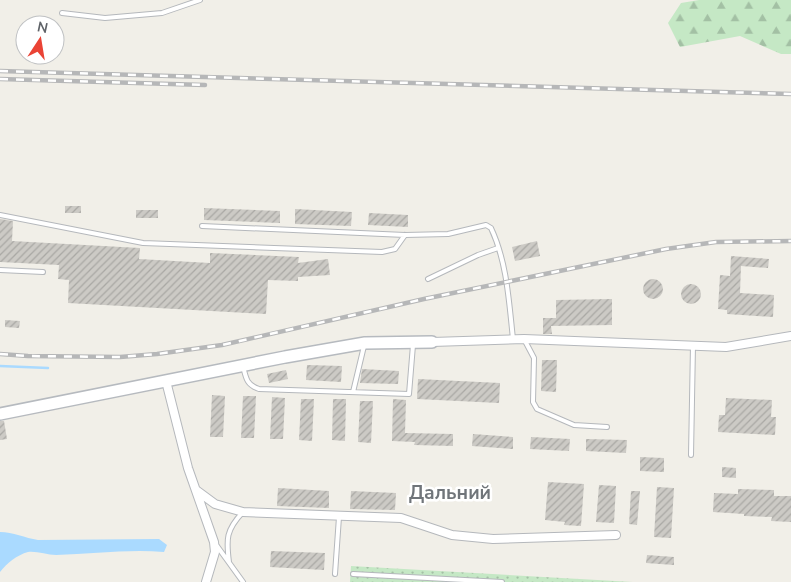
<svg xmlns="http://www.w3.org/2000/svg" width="791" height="582" viewBox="0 0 791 582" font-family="'Nunito Sans',sans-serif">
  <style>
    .forest { fill: url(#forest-firs) }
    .garden { fill: url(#garden-dots) }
    .water { fill: #aadaff }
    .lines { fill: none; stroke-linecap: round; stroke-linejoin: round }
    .stream { stroke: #aadaff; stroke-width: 2.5 }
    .building { fill: url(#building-hatch) }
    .lane-casing { stroke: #b5b8bc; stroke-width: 6 }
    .street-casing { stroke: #b5b8bc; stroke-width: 10 }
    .secondary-casing { stroke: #b6babf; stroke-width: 14 }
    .lane { stroke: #fff; stroke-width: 4 }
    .street { stroke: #fff; stroke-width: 8 }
    .secondary { stroke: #fff; stroke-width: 11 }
    .rail-casing { stroke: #b6b7b8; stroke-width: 4.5 }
    .rail { stroke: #fff; stroke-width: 2.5; stroke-dasharray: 8; stroke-linecap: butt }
    .labels { text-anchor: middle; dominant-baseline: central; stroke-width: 5; stroke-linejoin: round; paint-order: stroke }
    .district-label { font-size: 19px; font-weight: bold; fill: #70757a; stroke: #fff }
  </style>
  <defs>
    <pattern id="forest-firs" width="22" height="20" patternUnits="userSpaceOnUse" patternTransform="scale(1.25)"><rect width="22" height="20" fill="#c5e8c5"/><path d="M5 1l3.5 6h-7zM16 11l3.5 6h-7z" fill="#a3c0a4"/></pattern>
    <pattern id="garden-dots" width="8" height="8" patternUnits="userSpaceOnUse" patternTransform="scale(1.25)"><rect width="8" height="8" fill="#c5e8c5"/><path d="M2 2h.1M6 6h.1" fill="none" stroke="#a3c0a4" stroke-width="1.8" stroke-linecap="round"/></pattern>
    <pattern id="building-hatch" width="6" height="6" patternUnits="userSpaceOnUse" patternTransform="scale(1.25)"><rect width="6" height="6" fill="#cccac5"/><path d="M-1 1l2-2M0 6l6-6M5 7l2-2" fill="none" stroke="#a9a8a4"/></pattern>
  </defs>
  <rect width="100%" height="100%" fill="#f1efe8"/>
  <path class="forest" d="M699,0h92v54h-10l-41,-18 -60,11 -12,-24 13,-20z"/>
  <path class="garden" d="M351,566l282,16h-283z"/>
  <path class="water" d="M0,532c13,0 25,6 38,8l121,-1 8,6 -3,7c-36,-3 -72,2 -108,3 -9,0 -19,-4 -28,-3 -11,3 -21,11 -28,20z"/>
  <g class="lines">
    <path class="stream" d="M0,366l48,2"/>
  </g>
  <path class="building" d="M65,206h16v7h-16z
    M204,208l76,3v12l-76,-3z
    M295,209l57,3 -1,14 -56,-2z
    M136,210h22v8h-22z
    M369,213l39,2v12l-40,-2z
    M0,219l13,2 -1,20 128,7 -1,11 71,4v-10l89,4 -1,6 30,-4 2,16 -32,2v4l-30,-1 -2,34 -198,-11 1,-23 -11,-1 1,-14 -59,-3z
    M537,241l3,15 -25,5 -3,-14z
    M731,256l38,3 -1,9 -27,-2 -1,27 34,2 -1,22 -46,-3v-4l-9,-1 2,-34 10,1z
    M643 289a10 10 0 1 1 20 0a10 10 0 1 1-20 0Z
    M681 294a10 10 0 1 1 20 0a10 10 0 1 1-20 0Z
    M612,299v26l-61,1 1,8h-9v-16h13v-18z
    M5,320l15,1 -1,7 -14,-1z
    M542,360h15l-1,32 -15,-1z
    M307,365l35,1 -1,16 -35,-2z
    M362,369l37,2 -1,13 -38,-1z
    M286,370l2,9 -19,4 -2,-9z
    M418,379l82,4 -1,20 -82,-4z
    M212,395l13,1 -2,41h-13z
    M243,396h13l-2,42h-13z
    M272,397l13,1 -2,41h-13z
    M726,398l46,2 -1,17h5l-1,18 -57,-3 1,-17h6z
    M301,399h13l-2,42 -13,-1z
    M333,399h13l-1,42 -13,-1z
    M393,399l13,1 -1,33 48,1v12l-39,-1 1,-3 -23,-1z
    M360,401h13l-2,42 -13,-1z
    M0,421h4l3,18 -7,1z
    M473,434l40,3v12l-41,-3z
    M531,437l39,2 -1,12 -39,-2z
    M586,439l41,1 -1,13 -40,-2z
    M640,457l24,1v14l-24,-1z
    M722,467l14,1v10l-14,-1z
    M548,482l36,2 -3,42 -17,-1 1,-3 -20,-2z
    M599,485l17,1 -2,37 -18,-1z
    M657,487l17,1 -3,50 -17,-1z
    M278,488l51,3v17l-52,-2z
    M738,489l36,1v6h17v26l-20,-1 1,-4 -28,-1v-2l-31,-2 1,-19 24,1z
    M351,491l45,2 -1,17 -45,-1z
    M631,491h9l-3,34 -8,-1z
    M271,551l54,2 -1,17 -54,-3z
    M647,555l27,2v8l-28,-2z"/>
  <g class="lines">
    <g class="lane-casing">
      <path id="lane" d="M62,13l43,5 57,-5 38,-13
        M0,215l143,28 239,9 13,-3 10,-14
        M202,226l203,9 43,-1 38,-9 5,3c16,34 18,74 22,111
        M0,270l43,2
        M428,279l50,-24 20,-7
        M524,339l10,19 -1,44 4,7 37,16 33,2
        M243,366c3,13 4,19 16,23l150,5 4,-49
        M353,392l11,-46
        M691,455l2,-110
        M217,546l26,36
        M229,562c-3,-23 -3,-32 14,-50
        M335,574l4,-57
        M353,574l149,8"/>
    </g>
    <g class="street-casing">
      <path id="street" d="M432,342l92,-3 202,8 65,-11
        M166,381l22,87 26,74 1,10 -9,30
        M196,490l19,14 28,8 158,6 51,17 41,4 123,-4"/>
    </g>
    <g class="secondary-casing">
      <path id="secondary" d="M0,414l285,-57 80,-14 67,-1"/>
    </g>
    <use href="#lane" class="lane"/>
    <use href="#street" class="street"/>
    <use href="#secondary" class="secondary"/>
    <g class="rail-casing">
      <path id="rail" d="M0,71l791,23
        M0,79l205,6
        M0,354l28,2 92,1 37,-3 65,-9 202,-46 242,-50 50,-7 75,-1"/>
    </g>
    <use href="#rail" class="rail"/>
  </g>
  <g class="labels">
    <g class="district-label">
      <text x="450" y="493">Дальний</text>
    </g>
  </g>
  <g transform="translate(40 40) rotate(12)"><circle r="24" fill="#ffffff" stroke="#bfc1c3"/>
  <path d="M0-4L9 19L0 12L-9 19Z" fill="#ea4335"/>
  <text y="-8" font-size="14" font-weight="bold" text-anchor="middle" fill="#5f6368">N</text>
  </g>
</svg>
